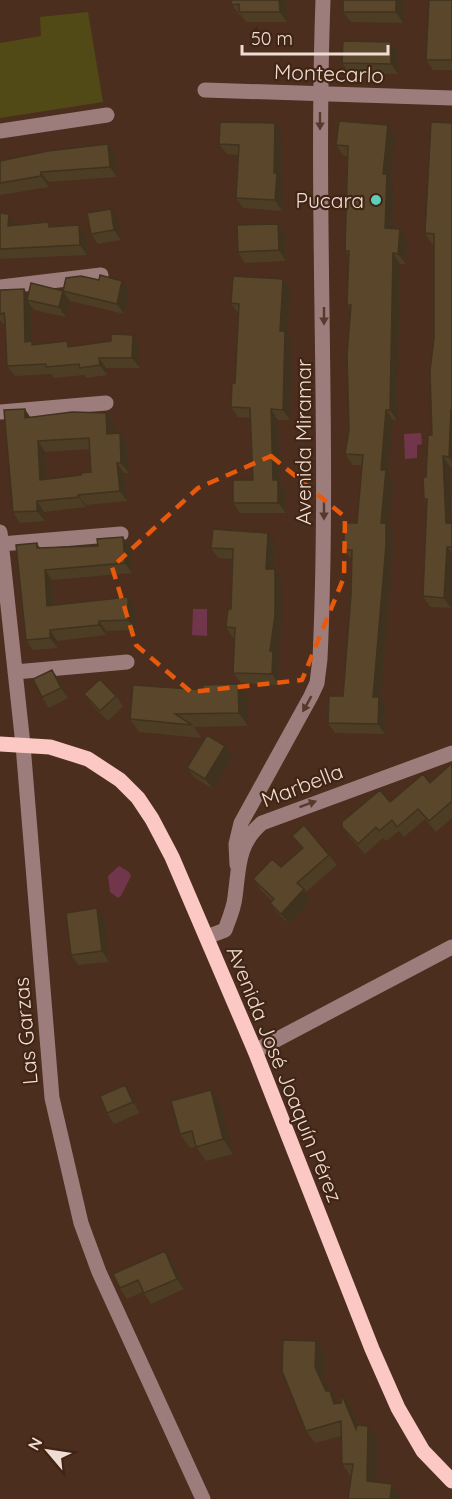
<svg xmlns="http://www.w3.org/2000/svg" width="452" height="1499" viewBox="0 0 452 1499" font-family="Quicksand,sans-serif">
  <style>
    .green { fill: #514a17 }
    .water { fill: #71364c }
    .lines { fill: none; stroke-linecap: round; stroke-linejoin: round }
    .minor { stroke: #9d7d7b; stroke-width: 15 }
    .major { stroke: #fbc8c3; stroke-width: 15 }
    .wall { fill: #4d3d25; fill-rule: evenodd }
    .shaded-wall { fill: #3f321e }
    .building { fill: #5a472b; stroke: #3f321e; stroke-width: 1.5; fill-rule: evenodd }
    .oneway { fill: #573a2e }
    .marked { fill: none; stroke: #e8590c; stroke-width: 4.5; stroke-dasharray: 12 8; stroke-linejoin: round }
    .poi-dot { fill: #5dceb9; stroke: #402414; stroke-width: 2 }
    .labels { text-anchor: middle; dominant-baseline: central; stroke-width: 4.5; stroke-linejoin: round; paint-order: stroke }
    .street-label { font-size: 21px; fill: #efddd3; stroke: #402414 }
    .poi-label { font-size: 21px; fill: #efddd3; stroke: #402414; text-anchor: end }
  </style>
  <rect width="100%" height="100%" fill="#4b2e1e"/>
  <path class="green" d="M88,12l15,90 -103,16v-75l41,-7 -1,-19z"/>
  <path class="water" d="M421,433l1,11 -5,1v13l-12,1 -1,-25z
    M193,609h14v27l-15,-1z
    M119,866l10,6 2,4 -10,20 -3,2 -8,-6 -2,-16z"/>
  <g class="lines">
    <path class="minor" d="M205,90l247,8
      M0,131l107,-16
      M0,287l101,-12
      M0,412l106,-9
      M0,532l23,213 29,353 29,125 18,49 104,227
      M1,544l120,-10
      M15,672l112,-10
      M237,865l-1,-21 5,-21 70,-127 6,-13 3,-24c10,-220 -5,-439 3,-659
      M207,937l18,-7c4,-11 9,-22 10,-33 4,-29 2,-53 27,-74l190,-70
      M255,1051l197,-104"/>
    <path class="major" d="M0,744l50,3 38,12 32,21 18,18 14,21 20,38 83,194 117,298 26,59 25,43 29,30"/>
  </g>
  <path class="wall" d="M286,0l1,22h-41l-5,-7h-2l-7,-10z
    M343,0h60v23l-52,-1 -8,-10z
    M452,0v70h-19l-7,-10z
    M398,53v21l-49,-1 -7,-10z
    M452,123v344h-2l2,38 -1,103 -21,-1 -7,-11 4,-93 -3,-4 8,-64 2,-97v-94h-2l-7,-11z
    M282,134l-1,45 3,4 -2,28 -39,-3 -7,-10 3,-43 -12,-1 -8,-10z
    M395,136l-4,44 3,4 -1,44 14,11 -1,25h-6l-3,156h-4l-5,54 5,7 -4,46 5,7 -1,21 -12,145 5,7 -1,27 -50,-1 -7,-10 15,-27 8,-101 1,-35 -8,-10 13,-27 5,-58h-9l-8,-11 4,-24 2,-121 -4,-4 2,-49 -4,-5 2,-95h-3l-8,-11z
    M115,155l2,22 -69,5 1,5 -49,8v-34z
    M0,213l16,11v1l32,-3 4,5 27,-2 8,11v19l-87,4z
    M118,220l3,20 -23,4 -7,-10z
    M278,224l7,10 1,27 -41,2 -7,-11z
    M24,289l4,6 35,-4 7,11 -4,15 -32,-7 -3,-4 1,36 2,2 38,3 68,-2v23h-34l1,7 -20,3 -3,-3 -30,3 -3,-4 -36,2 -8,-10 -1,-42h-3l-3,-4v-6z
    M291,289l-4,45 5,7 -2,79h-12l2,63 6,7v23h-46l-7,-10 20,-23 -3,-62 -12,-1 -7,-10 4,-24 3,-70 -7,-10z
    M63,291h66l-5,23 -54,-13z
    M31,417l83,6v10l13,11 2,29h-5l3,28 -41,4v2l-42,5 1,9 -25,2 -7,-11zM90,449l1,23 -10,3 -34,4 -2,-27z
    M37,543l3,5h91l1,25 -80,7 2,25 81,3v22l-29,1v4l-49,6 1,7 -25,2 -7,-10z
    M275,543l-1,26 8,11v45l-4,33 2,3 -1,24 -38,-2 -8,-10 1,-35h-1l-7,-11 5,-18 1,-50 -14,-1 -7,-10z
    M52,670l7,10 9,18 -19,10 -7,-11z
    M238,684l10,13v29l-54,1 7,11 -62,-6 -9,-13 73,-29z
    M84,694l32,2 7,10 -15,15 -16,-16z
    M233,757l-20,32 -18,-11 -8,-10z
    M452,763v55l-16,14 -11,-13 -21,18 -5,-6 -13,10 -3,-3 -18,16 -16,-17 -7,-10 48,-25 40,-19z
    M292,836l37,19 8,10 -31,27 5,8 -22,24 -12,-11 -7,-10 2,-2 -11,-11 -8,-11 28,-12 21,-18z
    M105,919l4,43 -31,3 -7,-10z
    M132,1095l8,18 -26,11 -7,-11z
    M221,1105l12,49 -27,7 -10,-14 -6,1 -10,-14z
    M172,1261l12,28 -33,15 -8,-12 -16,7 -7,-11z
    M316,1341l9,13 -1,26 5,11 10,12 12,5 7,17 19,13 -1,44 25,15 -50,-20 -9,-13 -1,-28 -26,7 -9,-12z"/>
  <path class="shaded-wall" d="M279,0h7l1,22 -7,-10z
    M396,0h7v23l-7,-11z
    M391,42l7,11v21l-7,-10z
    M275,123l7,11 -1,45 3,4 -2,28 -7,-11 -1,-27z
    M388,125l7,11 -4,44 3,4 -1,54 -8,-10 -2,-54z
    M108,144l7,11 2,22 -7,-10z
    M41,172l7,10 1,5 -8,-11z
    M111,209l7,11 3,20 -7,-10z
    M9,214l7,10v13l-8,-11z
    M278,224l7,10 1,27 -7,-11z
    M79,225l8,11v19l-7,-10z
    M400,229l7,10 -1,25 -8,-10z
    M393,253l7,11 -3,156 -7,-10z
    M283,279l8,10 -4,45 5,7 -2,79 -7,-10 -3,-79z
    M122,281l7,10 -5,23 -7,-10z
    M24,289l7,11h-4l4,6 1,36 7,10 -14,-10z
    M63,291l7,11 -4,15 -7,-10z
    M133,335l7,10v23l-8,-10z
    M99,358l7,10 1,7 -7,-10z
    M25,409l7,11 -7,-2z
    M271,409l7,11 2,63 6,7v23l-8,-10 -5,-23z
    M386,410l7,10 -5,54 5,7 -4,46 5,7 -1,21 -12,145 5,7 -1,27 -7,-10 -5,-27 8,-174v-53z
    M451,410l1,1v51l-3,-5z
    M106,413l8,10 1,21 -8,-10z
    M120,433l7,11 2,29 -8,-10z
    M38,441l7,11 3,38 -8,-10z
    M443,456l7,11 2,65 -6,-9z
    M117,463l7,10 3,28 -7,-10z
    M78,495l8,10v2l-7,-10z
    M37,501l7,11 1,9 -8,-10z
    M268,533l7,10 -2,36 -7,-10z
    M123,537l8,11 1,25 -7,-10z
    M447,547l5,6 -1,55 -7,-10z
    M275,569l7,11v45l-4,33 2,3 -1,24 -7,-11 -2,-23z
    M45,570l7,10 2,36 -7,-10z
    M128,597l7,11v22l-7,-10z
    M99,621l7,10v4l-7,-10z
    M50,630l7,11 1,7 -8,-10z
    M52,670l7,10 9,18 -7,-10z
    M238,684l10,13v29l-9,-13z
    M225,746l8,11 -20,32 -8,-10z
    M304,889l7,11 -22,24 -8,-10z
    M97,908l8,11 4,43 -7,-11z
    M125,1085l7,10 8,18 -7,-11z
    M211,1090l10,15 12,49 -10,-15z
    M165,1251l7,10 12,28 -7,-10z
    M316,1341l9,13 -1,26 8,17 -2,-6 9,13h-5l-8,-13 -11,-24z
    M342,1395l9,13 14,34 -9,-13z
    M368,1426l9,12 -1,56 -9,-13z
    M392,1484l9,13v2h-11z"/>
  <path class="building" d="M231,0h48l1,12h-41v-8l-7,1z
    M343,0h53v12h-53z
    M429,0h23v60h-26z
    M343,41l48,1v22l-49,-1z
    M339,121l49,4 -5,49h4l-2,54 15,1 -2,25 -5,-1 -3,157h-4l-5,60h5l-5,53h5v22l-13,152h6l-1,27 -50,-1 1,-27h14l8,-101 1,-45h-8v-27h13l6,-68 -18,-1 4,-24 -2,-75 4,-50h-4l2,-54h-4l3,-105 -12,-1z
    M220,122l55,1 -1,50h3l-2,27 -39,-2 3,-53 -20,-1z
    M431,122l21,1v287h-1l-2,47 -6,-1 3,67h6v24h-5l-3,51 -21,-2 4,-97h-3l-1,-22h3l2,-42h4l-2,-64 4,-33v-104l-9,-1z
    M108,144l2,23 -69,5v4l-41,7v-22l48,-10z
    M111,209l3,21 -23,4 -4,-21z
    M0,213l9,1 -1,12 40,-4 1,5 30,-2 1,20 -80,4z
    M278,224l1,26 -41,2 -1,-27z
    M100,275l22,6 -5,23 -54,-13 3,-13 15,-2 18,4z
    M233,276l50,3 -3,52h5l-2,79 -12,-1 2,71h5v23h-45v-23h20l-3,-72 -19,-1 1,-24h3l4,-79 -8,-1z
    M31,283l32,8 -4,16 -32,-7z
    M24,289l1,53 7,-1v4l35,-4 1,6 43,-6v-7l22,1 -1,23h-33l1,7 -20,3 -1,-4 -33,3v-3l-39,2 -2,-46 -1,-7 -4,1v-24z
    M25,409v9l47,-6 34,1 1,21 13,-1 1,30h-4l3,28 -42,4 1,2 -42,4v10l-24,1 -9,-102zM89,438l2,34 -10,1v2l-41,5 -2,-39z
    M213,529l55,4 -2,36h9v46l-5,36h3l-1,23 -39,-1 2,-45 -9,-1 2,-18h3l2,-60 -22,-1z
    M123,537l2,26 -80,7 2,36 81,-9v23l-29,1v4l-49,5v8l-24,2 -10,-95 21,-2v5l61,-2 -1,-7z
    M52,670l9,18 -19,9 -9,-18z
    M100,679l16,17 -16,15 -16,-17z
    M238,684l1,29 -64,1 17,11 -62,-6 3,-34 70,5v-5z
    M207,735l18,11 -20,33 -18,-11z
    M452,763v38l-23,20 -11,-12 -21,18 -5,-7 -13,11 -3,-4 -18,17 -16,-17v-5l38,-32 10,12 33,-28 7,9z
    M304,825l25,30 -32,28 7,6 -23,25 -11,-11 4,-4 -21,-20 19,-20 9,8 22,-19 -11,-12z
    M97,908l5,43 -31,4 -5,-42z
    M125,1085l8,17 -26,11 -7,-17z
    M211,1090l12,49 -27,8 -4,-16 -12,3 -9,-33z
    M165,1251l12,28 -33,14 -6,-13 -18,8 -7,-14z
    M283,1340l33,1 -1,26 11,24h4l4,13 7,-1 1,-8 14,34 1,-4 11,1 -1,55 25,3 -2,15h-42l5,-35h-11l-1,-43 -35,10 -24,-60z"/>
  <defs><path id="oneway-solid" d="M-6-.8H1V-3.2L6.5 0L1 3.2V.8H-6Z" transform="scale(1.5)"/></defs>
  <g class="oneway">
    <use href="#oneway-solid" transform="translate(320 121) rotate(90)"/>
    <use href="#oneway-solid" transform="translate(324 316) rotate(90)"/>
    <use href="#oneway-solid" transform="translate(324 511) rotate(90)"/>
    <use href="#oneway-solid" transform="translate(307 704) rotate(119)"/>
    <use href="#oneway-solid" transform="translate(308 804) rotate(-20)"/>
  </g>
  <path class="marked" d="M271,456l74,61 -1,60 -42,103 -111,12 -55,-47 -24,-78 86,-79z"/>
  <circle class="poi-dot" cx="376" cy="200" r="6"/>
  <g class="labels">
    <g class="street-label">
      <text transform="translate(329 73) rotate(2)">Montecarlo</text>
      <text transform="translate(303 442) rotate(-90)">Avenida Miramar</text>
      <text transform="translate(302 785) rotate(-21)">Marbella</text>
      <text transform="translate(25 1031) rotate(-95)">Las Garzas</text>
      <text transform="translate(285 1074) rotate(68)">Avenida José Joaquín Pérez</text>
    </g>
    <g class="poi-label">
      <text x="364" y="200">Pucara</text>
    </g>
  </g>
  <g transform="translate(48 1451) rotate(299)" stroke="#402414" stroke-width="4.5" paint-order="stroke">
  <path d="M0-4.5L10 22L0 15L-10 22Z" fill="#efddd3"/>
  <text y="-9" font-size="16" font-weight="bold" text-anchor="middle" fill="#efddd3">N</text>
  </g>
  <path d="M242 45v9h146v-9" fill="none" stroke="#efddd3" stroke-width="3"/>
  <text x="251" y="45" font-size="18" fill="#efddd3" stroke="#402414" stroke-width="4.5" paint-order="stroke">50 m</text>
</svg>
